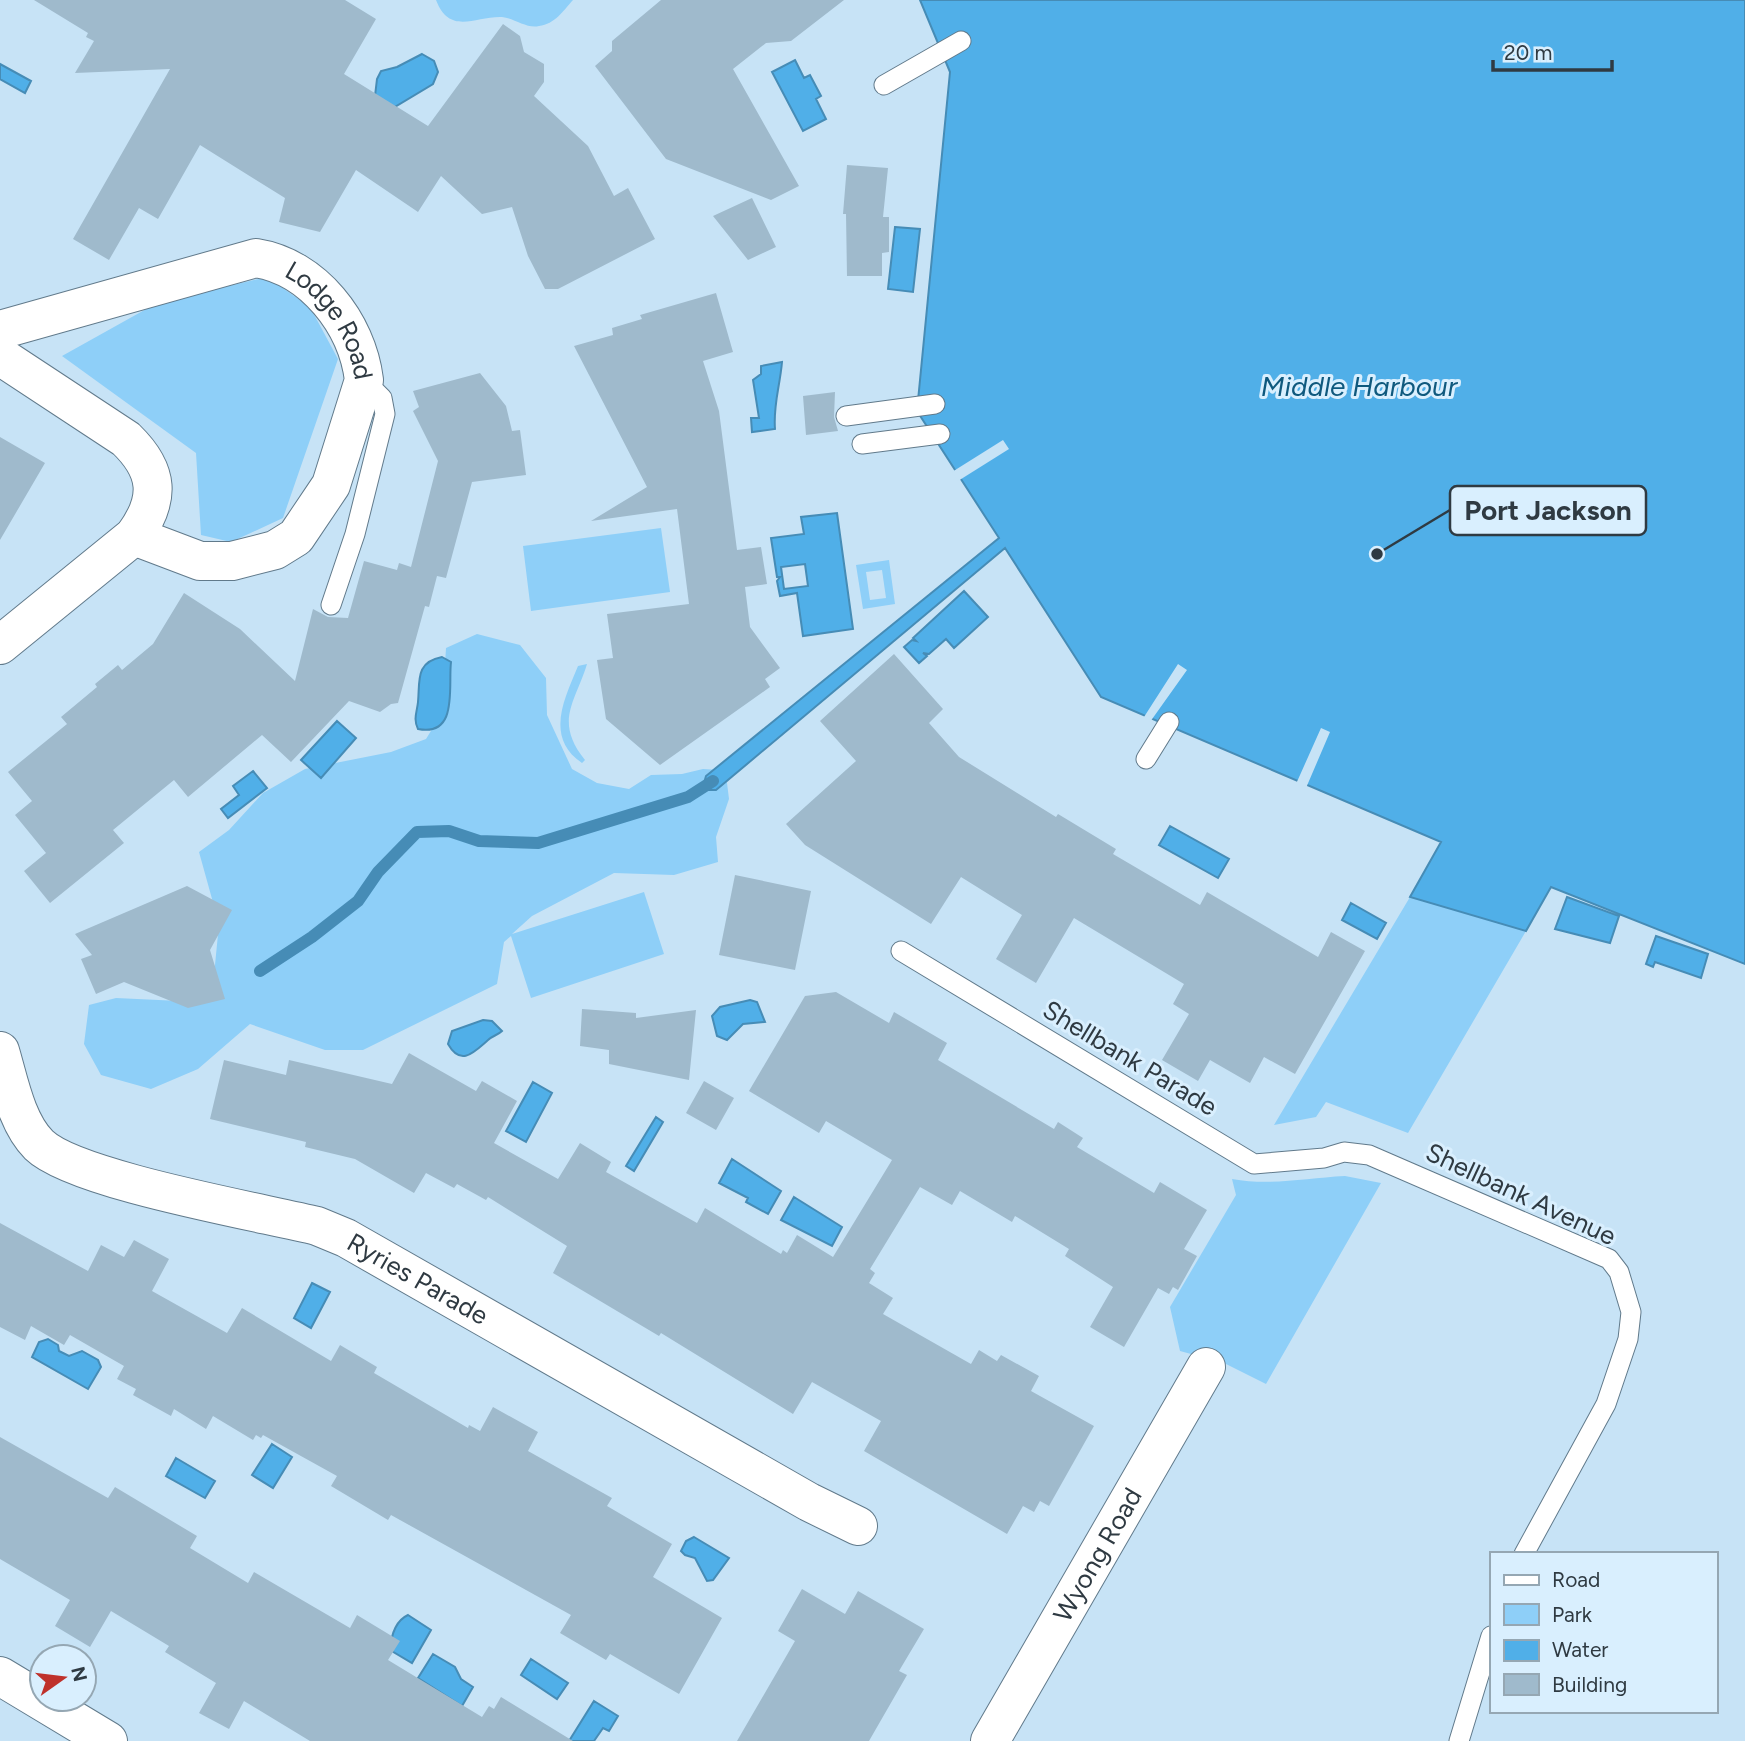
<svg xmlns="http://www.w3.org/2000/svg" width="1745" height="1741" viewBox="0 0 1745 1741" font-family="Figtree,sans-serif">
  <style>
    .green { fill: #8ecff8; fill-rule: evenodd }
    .water { fill: #50afe8; stroke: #468cb6; stroke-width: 2; fill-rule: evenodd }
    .pier { fill: #c7e3f6 }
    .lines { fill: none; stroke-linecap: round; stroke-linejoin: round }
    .stream { stroke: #468cb6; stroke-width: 12 }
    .building { fill: #9fbacc }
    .service-casing { stroke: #617a8b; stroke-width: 21 }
    .minor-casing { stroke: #617a8b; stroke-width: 40 }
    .service { stroke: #fff; stroke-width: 19 }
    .minor { stroke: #fff; stroke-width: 38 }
    .labels { text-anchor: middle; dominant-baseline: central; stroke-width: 6; stroke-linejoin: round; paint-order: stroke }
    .street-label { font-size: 26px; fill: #2f3a42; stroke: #d9effe }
    .water-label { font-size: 28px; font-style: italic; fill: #0f597e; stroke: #d9effe }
    .leader { fill: none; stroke: #2f3a42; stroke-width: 2.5 }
    .callout-dot { fill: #2f3a42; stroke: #d9effe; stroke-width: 2.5 }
    .callout { fill: #d9effe; stroke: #2f3a42; stroke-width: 2.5 }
    .callout-label { font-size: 28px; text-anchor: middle; font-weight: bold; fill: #2f3a42 }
  </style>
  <rect width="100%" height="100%" fill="#c7e3f6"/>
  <path class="green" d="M436,0h137c-10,11 -18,24 -34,26 -12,3 -25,-8 -37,-9 -27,-1 -52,19 -66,-17z
    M267,277l43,30 28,52 -55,159 -52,24 -30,-7 -5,-82 -134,-97 95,-53z
    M661,528l9,64 -139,19 -8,-65z
    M889,560l6,44 -32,5 -7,-44zM882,570l4,28 -16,2 -4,-28z
    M477,634l43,11 26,33 1,37 25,54 25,14 32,6 22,-14 31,-1 21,-5 16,1 7,5 3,24 -13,38 2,25 -44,13 -60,-2 -82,43 -20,18 132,-42 20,62 -133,44 -20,-62 -7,6 -7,42 -134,66h-38l-75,-26 -52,45 -47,20 -50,-14 -17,-31 5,-39 27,-7 85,4 14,-37 4,-41 -20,-72 30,-22 34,-37 42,-24 86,-17 35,-13 16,-26 4,-65z
    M587,664c-12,39 -33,57 -2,96l-3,3c-38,-26 -17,-65 -4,-97z
    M1410,897l116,34 -118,202 -82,-31 -10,15 -42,8z
    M1345,1176l36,7 -115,201 -42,-21 -44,-12 -10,-44 66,-112 -4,-16c38,7 74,-1 113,-3z"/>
  <path class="water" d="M920,0h825v964l-194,-77 -25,44 -116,-34 31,-55 -340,-145 -96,-149 -289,242h-14l4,-14 293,-238 -82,-127 33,-339z
    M422,54l12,7 4,11 -5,12 -40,24 -18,-12 2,-17 4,-8 16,-4z
    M795,60l9,18 6,-3 11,21 -5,3 10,20 -23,12 -31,-59z
    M0,64l31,17 -6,12 -25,-14z
    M895,227l25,2 -7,63 -25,-3z
    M782,362c-2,24 -9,43 -7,67l-23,3 -1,-14h8l-6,-38 8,-6v-8z
    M837,513l16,116 -50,7 -6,-43 -17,3 -3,-15 3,-4h-3l-6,-39 33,-4 -3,-17zM805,564l3,22 -24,3 -3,-22z
    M964,591l24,26 -34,31 -8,-9 -17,15 -6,-1 4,3 -8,7 -15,-16 8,-7 4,1 -3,-3z
    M442,657l9,5c-3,24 8,75 -33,67 -5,-10 -1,-17 0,-27 2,-21 -3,-40 24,-45z
    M337,721l19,17 -35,40 -20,-18z
    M253,771l14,17 -39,30 -7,-9 18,-14 -6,-9z
    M1170,826l59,33 -11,19 -59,-33z
    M1567,897l52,19 -9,27 -55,-14z
    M1351,903l35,20 -9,16 -35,-19z
    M1656,936l52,18 -7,24 -46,-16 -2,5 -7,-3z
    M750,1000l7,2 8,20 -22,2 -16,16 -10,-4 -5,-20 8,-9z
    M483,1020l9,1 10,10c-4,4 -10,5 -14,9 -14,12 -27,27 -40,4l4,-13z
    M533,1082l19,11 -26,49 -20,-11z
    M656,1117l7,5 -29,49 -8,-5z
    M732,1159l49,32 -13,23 -22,-12 2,-4 -29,-15z
    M794,1197l48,30 -10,19 -51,-26z
    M312,1283l18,9 -19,36 -17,-10z
    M48,1339l10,6 1,6 10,5 13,-5 16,9 3,7 -13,22 -56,-32 7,-15z
    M272,1444l20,13 -19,31 -21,-13z
    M176,1458l39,23 -10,17 -39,-22z
    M694,1537l35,21 -16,22 -6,1 -12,-23 -10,-3 -4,-4 5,-10z
    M408,1615l23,15 -19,33 -22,-13c1,-13 5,-29 18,-35z
    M433,1654l22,13 6,12 12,8 -11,19 -44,-28z
    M531,1659l37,24 -11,16 -36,-24z
    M594,1701l24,15 -9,15 -6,-3 -9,13h-25z"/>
  <path class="pier" d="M1003,440l6,9 -51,32 -6,-9z
    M1178,664l9,6 -37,52 -6,-5z
    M1321,728l9,4 -24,56 -10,-4z"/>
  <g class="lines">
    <path class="stream" d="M260,971l52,-34 46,-36 20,-29 39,-40 32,-1 30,10 59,2 150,-46 25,-16"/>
  </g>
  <path class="building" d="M34,0h311l31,19 -32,55 84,52 75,-102 17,12 4,16 20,12v18l-10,14 54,50 26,50 14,-8 27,51 -97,50h-13l-17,-33 -16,-49 -30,7 -41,-38 -23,36 -62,-42 -36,62 -41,-10 6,-24 -85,-53 -42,74 -19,-11 -30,52 -36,-21 97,-170 -95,4 19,-32 -8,-4 2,-4z
    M661,0h183l-53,41 -25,2 -33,26 66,117 -28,14 -105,-41 -71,-93 17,-15v-10z
    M847,165l41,3 -5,49h6v35l-7,1v23h-35l-1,-62h-3z
    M752,198l24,49 -28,13 -35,-44z
    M716,293l17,59 -30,9 16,50 18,139 24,-3 6,37 -22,3 5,40 30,41 -15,11 5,8 -110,78 -54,-46 -9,-59 16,-2 -6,-44 82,-10 -12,-95 -86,12 56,-34 -73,-141 39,-11 -1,-7 30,-9 -2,-4z
    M480,373l26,33 6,25 8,-1 6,45 -54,7 -26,96 -9,-2 -8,31 -4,-1 -27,97 -7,1 -11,8 -31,-11 -58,61 -29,-27 -74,62 -14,-17 -61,50 11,13 -74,60 -26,-32 22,-18 -31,-38 17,-14 -24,-29 59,-48 -6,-7 36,-30 -2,-3 23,-19 4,5 31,-26 31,-51 56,36 55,52 18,-72 15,8 20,1 16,-57 33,9 2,-7 12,4 27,-106 -25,-50 6,-4 -6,-16z
    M835,392l-1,25 4,14 -32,4 -3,-39z
    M0,437l45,26 -45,77z
    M894,654l49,55 -14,14 30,34 97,60 2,-3 58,35 -3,5 87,51 7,-13 111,65 13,-25 34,19 -70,123 -31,-17 -14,26 -40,-23 -12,21 -36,-21 27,-46 -16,-10 11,-20 -110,-66 -38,65 -40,-24 26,-44 -61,-38 -30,47 -126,-79 -19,-21 70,-63 -36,-40z
    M735,875l76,16 -16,79 -76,-15z
    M187,886l45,24 -22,40 15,49 -37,9 -64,-26 -28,12 -15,-35 11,-4 -17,-21z
    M836,992l53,31 5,-11 53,31 -9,17 116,69 4,-7 25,16 -6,9 77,46 6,-11 47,28 -23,39 13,7 -19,34 -5,-3 -4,7 -11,-6 -34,59 -34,-20 23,-40 -48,-31 4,-7 -54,-33 -3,6 -52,-31 -8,14 -32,-18 -50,82 5,4 -6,10 24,15 -10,16 88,50 8,-14 18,11 4,-6 38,21 -8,15 63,35 -45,80 -9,-5 -6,11 -11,-6 -16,28 -143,-83 17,-30 -69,-39 -19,32 -132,-81 -2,3 -106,-63 14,-27 -79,-49 -2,3 -29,-16 -3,4 -28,-15 -12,20 -59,-34 -50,-12 1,-5 -96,-23 14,-59 62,15 3,-15 103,24 17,-31 67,38 6,-10 35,20 -23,42 64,36 22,-36 31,19 -5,10 91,51 8,-15 76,46 2,-4 4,3 10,-18 36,22 59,-97 -66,-39 -7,12 -70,-42 56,-95z
    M582,1009l54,4v5l60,-8 -7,70 -80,-16v-14l-29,-4z
    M704,1081l30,17 -18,32 -30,-17z
    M0,1223l88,48 13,-26 23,12 10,-17 35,19 -17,32 75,42 15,-25 89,53 9,-16 37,22 -3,6 94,55 1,-3 11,6 13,-24 45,25 -10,19 84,47 -5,8 65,38 -19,33 69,41 -43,76 -69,-40 -4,6 -46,-27 11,-18 -180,-100 -3,5 -57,-34 6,-10 -74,-41 -2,3 -5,-3 -3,5 -40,-24 -7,13 -32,-20 -3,7 -38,-21 3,-6 -19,-10 7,-13 -54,-31 -6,10 -33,-19 -6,14 -25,-13z
    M0,1437l108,61 7,-11 82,49 -7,12 58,35 6,-11 96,56 7,-13 43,26 -12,19 94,57 7,-11 5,3 7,-12 72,44h-263l-66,-40 -15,28 -30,-16 17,-30 -51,-31 4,-6 -58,-35 -21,36 -35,-21 15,-26 -70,-41z
    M802,1589l43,25 13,-23 66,38 -25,42 8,4 -38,66h-132l58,-100 -17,-10z"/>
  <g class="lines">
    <g class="service-casing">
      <path id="service" d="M884,85l77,-44
        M846,416l89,-12
        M862,444l78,-10
        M331,605l24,-71 30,-120 -3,-16 -18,-18
        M1146,759l23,-37
        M901,951l353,213 70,-6 20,-6 25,3 240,104 10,13 12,40 -3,27 -22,65 -82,150
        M1459,1741l32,-105"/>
    </g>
    <g class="minor-casing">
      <g id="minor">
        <path id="s1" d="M0,334l7,-6 249,-70c57,9 101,65 108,122l-33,105 -35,52 -21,13 -43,11h-32l-66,-25"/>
        <path d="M0,356l126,83c33,32 35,60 8,97l-134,109"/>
        <path id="s2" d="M0,1051c9,30 16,71 39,94 36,35 221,67 278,81l29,12 463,264 49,24"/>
        <path d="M0,1676l108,65"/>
        <path id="s3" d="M990,1741l216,-374"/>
      </g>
    </g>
    <use href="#service" class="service"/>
    <use href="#minor" class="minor"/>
  </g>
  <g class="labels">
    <g class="street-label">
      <text stroke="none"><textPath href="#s1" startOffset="371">Lodge Road</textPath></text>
      <text transform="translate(1130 1058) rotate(31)">Shellbank Parade</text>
      <text transform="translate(1521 1194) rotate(25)">Shellbank Avenue</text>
      <text stroke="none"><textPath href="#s2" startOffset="508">Ryries Parade</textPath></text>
      <text stroke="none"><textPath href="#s3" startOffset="215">Wyong Road</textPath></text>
    </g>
    <g class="water-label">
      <text x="1359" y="386">Middle Harbour</text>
    </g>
  </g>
  <path class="leader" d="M1377 554L1450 510"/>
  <circle class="callout-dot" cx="1377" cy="554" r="7"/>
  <rect class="callout" x="1450" y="486" width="196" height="49" rx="7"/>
  <g class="callout-label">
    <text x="1548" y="520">Port Jackson</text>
  </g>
  <rect x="1490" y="1552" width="228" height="161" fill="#d9effe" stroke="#95a7b3" stroke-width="2"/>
  <rect x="1504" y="1575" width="35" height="10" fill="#ffffff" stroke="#95a7b3" stroke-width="2"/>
  <text x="1552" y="1587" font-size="21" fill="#2f3a42">Road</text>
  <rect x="1504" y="1604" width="35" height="21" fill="#8ecff8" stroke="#95a7b3" stroke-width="2"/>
  <text x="1552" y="1622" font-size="21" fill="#2f3a42">Park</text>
  <rect x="1504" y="1640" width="35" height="21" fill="#50afe8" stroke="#95a7b3" stroke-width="2"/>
  <text x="1552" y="1657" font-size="21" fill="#2f3a42">Water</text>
  <rect x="1504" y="1674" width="35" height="21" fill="#9fbacc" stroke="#95a7b3" stroke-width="2"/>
  <text x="1552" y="1692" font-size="21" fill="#2f3a42">Building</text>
  <g transform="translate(63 1678) rotate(76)"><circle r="33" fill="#d9effe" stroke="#95a7b3" stroke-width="2"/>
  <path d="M0-5L12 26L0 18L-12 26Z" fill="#bf312b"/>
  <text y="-10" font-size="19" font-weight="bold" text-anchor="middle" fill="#2f3a42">N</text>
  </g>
  <path d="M1493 60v10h119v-10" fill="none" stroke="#2f3a42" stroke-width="3.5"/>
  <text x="1504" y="60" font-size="21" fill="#2f3a42" stroke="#d9effe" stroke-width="5" paint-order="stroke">20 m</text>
</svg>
